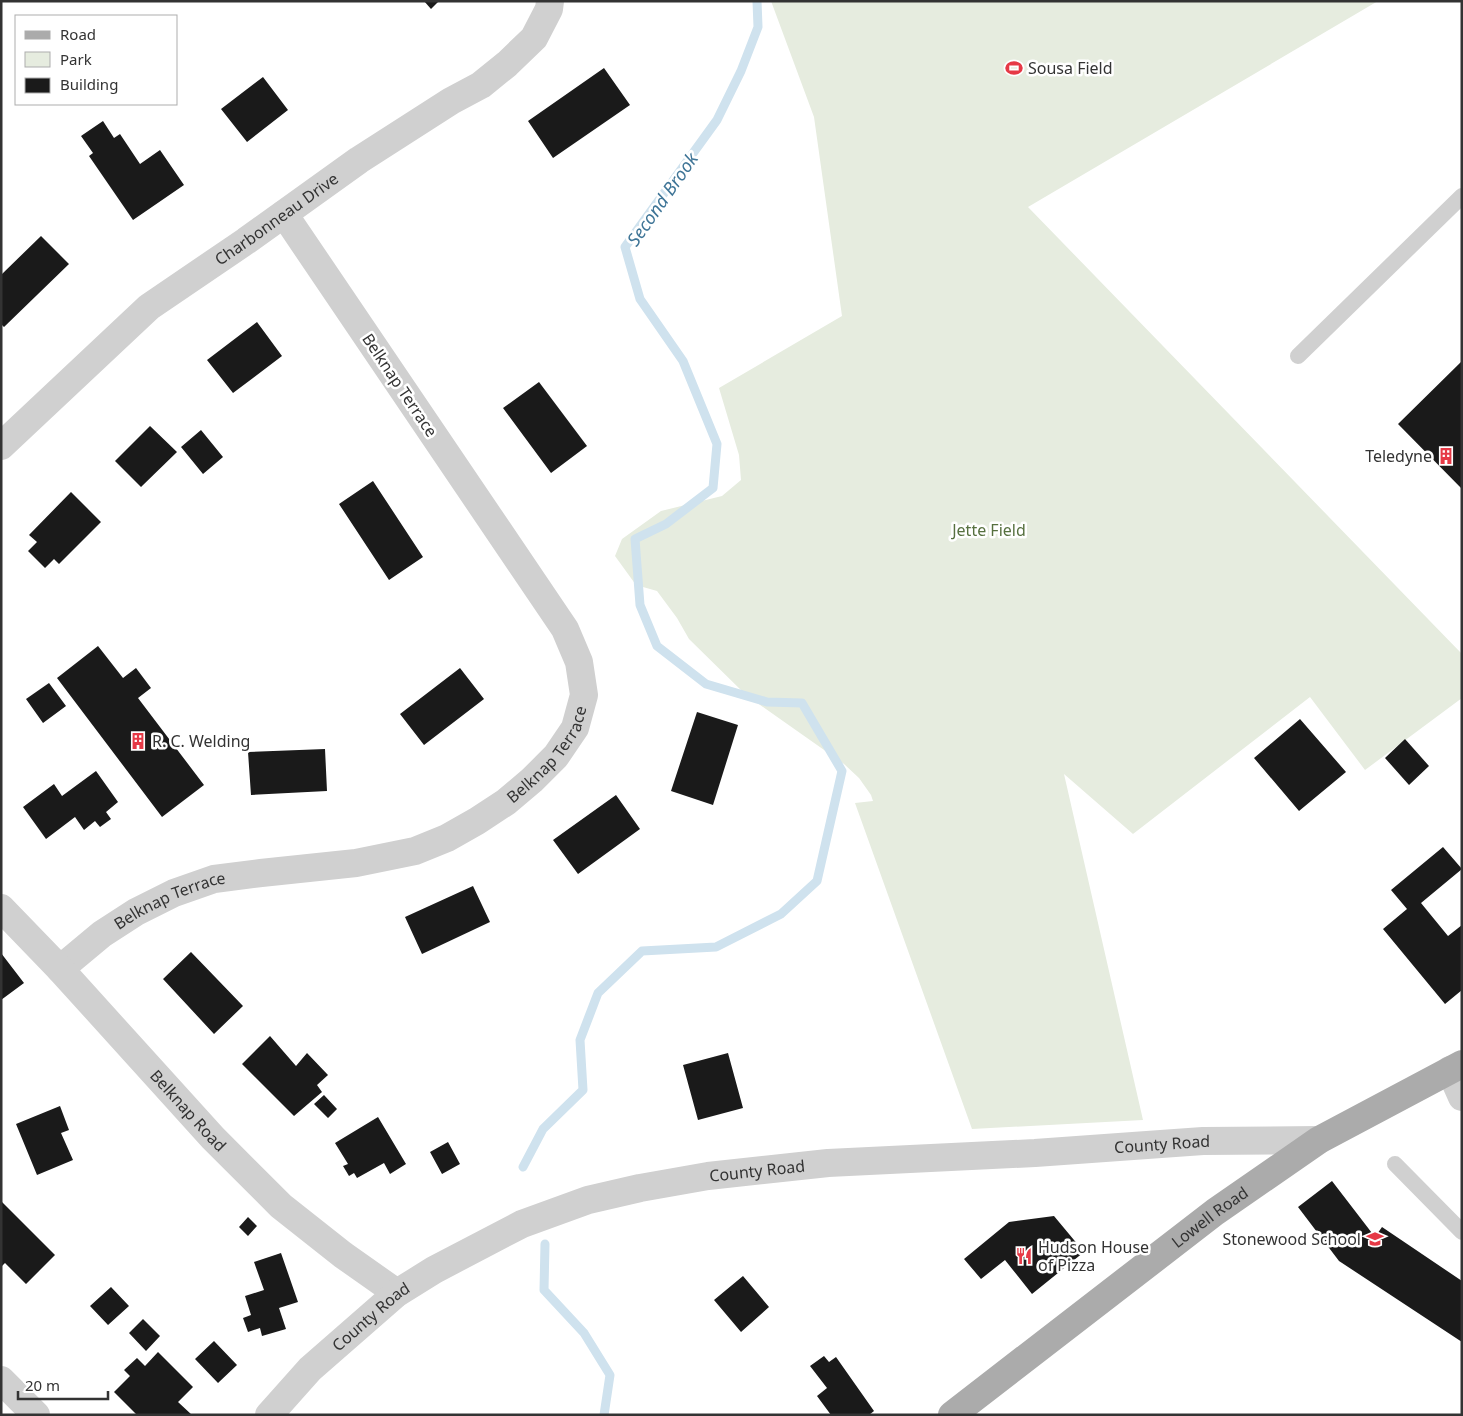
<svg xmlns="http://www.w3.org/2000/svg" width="1463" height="1416" viewBox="0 0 1463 1416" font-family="'Noto Sans',sans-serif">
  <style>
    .green { fill: #e6ecdf }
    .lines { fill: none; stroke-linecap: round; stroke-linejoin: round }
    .stream { stroke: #cfe2ee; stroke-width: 9 }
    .building { fill: #1a1a1a }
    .service { stroke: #d0d0d0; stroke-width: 16 }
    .minor { stroke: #d0d0d0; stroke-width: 28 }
    .tertiary { stroke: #d0d0d0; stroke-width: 28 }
    .primary { stroke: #ababab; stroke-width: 28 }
    .labels { text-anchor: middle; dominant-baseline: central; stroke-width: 5; stroke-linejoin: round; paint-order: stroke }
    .poi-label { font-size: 16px; fill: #333; stroke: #fff; text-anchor: start }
    .street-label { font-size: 16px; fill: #333; stroke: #fff }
    .park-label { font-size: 16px; fill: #56703f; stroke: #fff }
    .water-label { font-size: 18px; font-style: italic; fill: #3f7597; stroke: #fff }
  </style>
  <rect width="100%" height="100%" fill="#fff"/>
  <path class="green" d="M771,1h607l-350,206 434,447v44l-97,72 -55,-73 -177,137 -69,-60 79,346 -171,9 -117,-326 18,-2 -2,-6 -12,-17 -15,-14 -98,-69 -57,-56 -12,-21 -20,-27 -21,-6 -21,-29 7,-17 39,-28 61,-15 19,-16 -2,-25 -20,-67 123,-72 -28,-199z"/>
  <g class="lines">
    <path class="stream" d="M523,1167l20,-38 40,-39 -3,-50 18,-47 44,-42 74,-4 65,-33 36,-33 25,-110 -40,-68 -35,-1 -61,-18 -49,-38 -17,-41 -5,-66 31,-15 47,-36 4,-44 -34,-83 -43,-62 -15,-52 92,-127 24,-49 17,-44 -1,-26
      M545,1244l-1,46 40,43 26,42 -6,40"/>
  </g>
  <path class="building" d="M424,1h15l-8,8z
    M604,68l26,37 -77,53 -25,-37z
    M263,77l25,33 -41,32 -26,-33z
    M103,121l11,17 6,-4 20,30 20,-14 24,35 -51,35 -44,-64 4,-3 -12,-17z
    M41,236l28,28 -65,63 -3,-3v-49z
    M257,322l25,34 -49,37 -26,-33z
    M1462,361v128l-64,-65z
    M539,382l48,64 -36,27 -48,-65z
    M150,426l27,26 -36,35 -26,-26z
    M201,430l22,27 -20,17 -22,-27z
    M373,481l50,76 -34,23 -50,-76z
    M71,492l30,30 -42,42 -5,-5 -9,9 -17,-17 9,-9 -8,-7z
    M98,646l25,32 13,-10 15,20 -13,10 66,87 -42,32 -105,-139z
    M460,668l24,31 -60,46 -24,-31z
    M49,683l17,23 -23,17 -17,-24z
    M697,712l41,13 -25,80 -42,-14z
    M1300,719l46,53 -47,39 -45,-53z
    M1405,739l24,27 -20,19 -24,-27z
    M325,749l2,42 -76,4 -3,-43z
    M96,771l22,31 -12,10 5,7 -11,8 -5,-6 -11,9 -9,-13 -29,22 -23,-32 31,-23 8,12z
    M616,795l24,34 -62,45 -25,-34z
    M1443,847l19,22 -41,34 27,33 14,-11v65l-17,14 -62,-75 24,-20 -16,-19z
    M473,886l17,36 -68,32 -17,-37z
    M191,952l52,54 -29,28 -51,-55z
    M1,953l23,30 -23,17z
    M270,1036l26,30 11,-13 21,22 -11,10 5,7 -28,24 -52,-52z
    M728,1053l15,55 -45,12 -15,-55z
    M324,1095l13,14 -9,9 -14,-14z
    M60,1106l9,24 -8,3 12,27 -36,15 -21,-51z
    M378,1117l28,47 -16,10 -6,-11 -27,15 -3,-5 -5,3 -6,-10 5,-2 -13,-21z
    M448,1142l12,22 -18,10 -12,-22z
    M1332,1181l43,56 7,-10 80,54v61l-123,-81 -41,-54z
    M1,1201l54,54 -29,29 -21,-21 -4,4z
    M1054,1216l30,36 -52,42 -27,-34 -24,19 -17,-20 45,-37z
    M248,1217l9,9 -9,10 -9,-9z
    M281,1253l17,49 -19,6 7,21 -24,7 -2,-8 -12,4 -5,-14 8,-3 -6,-19 19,-6 -10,-28z
    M743,1276l26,31 -28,25 -27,-32z
    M111,1287l18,19 -21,19 -18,-19z
    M143,1319l17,17 -14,15 -17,-18z
    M214,1341l23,24 -19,18 -23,-24z
    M158,1352l35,35 -15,15 14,13h-55l-23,-23 16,-16 -6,-6 13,-12 8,8z
    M824,1356l5,6 7,-5 38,54 -5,4h-38l-14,-19 10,-8 -17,-22z"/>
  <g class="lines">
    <path class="service" d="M1298,356l164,-160
      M1395,1164l67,68"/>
    <g class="minor">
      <path id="s1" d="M1,446l148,-139 97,-66 113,-81 92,-59 30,-16 26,-21 27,-26 15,-29 1,-8"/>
      <path id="s2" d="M60,969l42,-35 34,-22 38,-19 40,-14 47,-6 95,-10 59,-12 32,-13 30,-17 29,-19 26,-22 24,-24 19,-28 9,-33 -5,-33 -14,-33 -281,-415"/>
      <path d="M1450,1070l12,27"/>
      <path d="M1,1380l35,35"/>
    </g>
    <g class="tertiary">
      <path id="s3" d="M1,908l59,61 153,169 68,68 62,49 54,38"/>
      <path id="s4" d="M269,1415l41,-46 87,-76 37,-23 88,-46 66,-24 52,-12 68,-12 120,-13 207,-10 168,-12 116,-1"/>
    </g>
    <path class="primary" id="s5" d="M952,1415l263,-203 104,-72 143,-76"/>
  </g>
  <defs>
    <g id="stadium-bare" transform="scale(1.35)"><path d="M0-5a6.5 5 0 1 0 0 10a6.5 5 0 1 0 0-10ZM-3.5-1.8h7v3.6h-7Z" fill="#e63946" stroke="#fff" stroke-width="2.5" paint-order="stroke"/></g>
    <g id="building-bare" transform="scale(1.35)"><path d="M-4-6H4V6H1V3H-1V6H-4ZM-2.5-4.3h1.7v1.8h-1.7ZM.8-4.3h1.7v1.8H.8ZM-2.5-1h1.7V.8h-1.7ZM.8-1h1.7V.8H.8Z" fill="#e63946" stroke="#fff" stroke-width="2.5" paint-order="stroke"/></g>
    <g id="school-bare" transform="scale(1.35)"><path d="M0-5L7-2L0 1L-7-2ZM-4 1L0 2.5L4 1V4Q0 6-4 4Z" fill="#e63946" stroke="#fff" stroke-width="2.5" paint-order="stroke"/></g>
    <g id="restaurant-bare" transform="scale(1.35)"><path d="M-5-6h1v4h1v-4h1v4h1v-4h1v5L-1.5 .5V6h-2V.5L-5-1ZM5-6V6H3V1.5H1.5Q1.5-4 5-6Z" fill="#e63946" stroke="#fff" stroke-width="2.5" paint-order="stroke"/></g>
  </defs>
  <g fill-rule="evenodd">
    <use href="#stadium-bare" x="1014" y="68"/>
    <use href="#building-bare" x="1446" y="456"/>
    <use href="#building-bare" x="138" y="741"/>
    <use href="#school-bare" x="1375" y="1239"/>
    <use href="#restaurant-bare" x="1024" y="1256"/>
  </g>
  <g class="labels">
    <g class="poi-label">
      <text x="1028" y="68">Sousa Field</text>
      <text x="1432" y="456" text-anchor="end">Teledyne</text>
      <text x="152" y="741">R. C. Welding</text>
      <text x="1361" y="1239" text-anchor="end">Stonewood School</text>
      <text x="1038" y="1247">Hudson House<tspan x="1038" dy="18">of Pizza</tspan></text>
    </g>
    <g class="street-label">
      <text stroke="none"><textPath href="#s1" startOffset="358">Charbonneau Drive</textPath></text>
      <text transform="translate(400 385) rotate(56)">Belknap Terrace</text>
      <text stroke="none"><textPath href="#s2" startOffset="551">Belknap Terrace</textPath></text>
      <text stroke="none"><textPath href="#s2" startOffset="131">Belknap Terrace</textPath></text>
      <text stroke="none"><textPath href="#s3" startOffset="276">Belknap Road</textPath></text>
      <text stroke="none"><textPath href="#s4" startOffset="968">County Road</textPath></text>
      <text stroke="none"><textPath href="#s4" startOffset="562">County Road</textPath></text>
      <text stroke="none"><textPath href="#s5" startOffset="325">Lowell Road</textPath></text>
      <text stroke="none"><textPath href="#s4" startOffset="142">County Road</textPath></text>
    </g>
    <g class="park-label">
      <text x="989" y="530">Jette Field</text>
    </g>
    <g class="water-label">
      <text transform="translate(662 199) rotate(-55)">Second Brook</text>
    </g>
  </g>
  <rect width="1463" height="1416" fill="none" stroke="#333333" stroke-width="5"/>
  <rect x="15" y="15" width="162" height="90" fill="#ffffff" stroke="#adadad"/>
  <rect x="25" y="31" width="25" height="8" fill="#ababab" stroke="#adadad"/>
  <text x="60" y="40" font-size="15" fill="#333333">Road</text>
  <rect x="25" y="52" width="25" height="15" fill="#e6ecdf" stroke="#adadad"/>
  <text x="60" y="65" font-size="15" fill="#333333">Park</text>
  <rect x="25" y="78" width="25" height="15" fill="#1a1a1a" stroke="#adadad"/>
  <text x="60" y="90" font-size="15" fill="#333333">Building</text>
  <path d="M18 1391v8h90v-8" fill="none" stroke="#333333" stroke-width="2.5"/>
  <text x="25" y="1391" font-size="15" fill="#333333" stroke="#ffffff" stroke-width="4" paint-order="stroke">20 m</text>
</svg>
